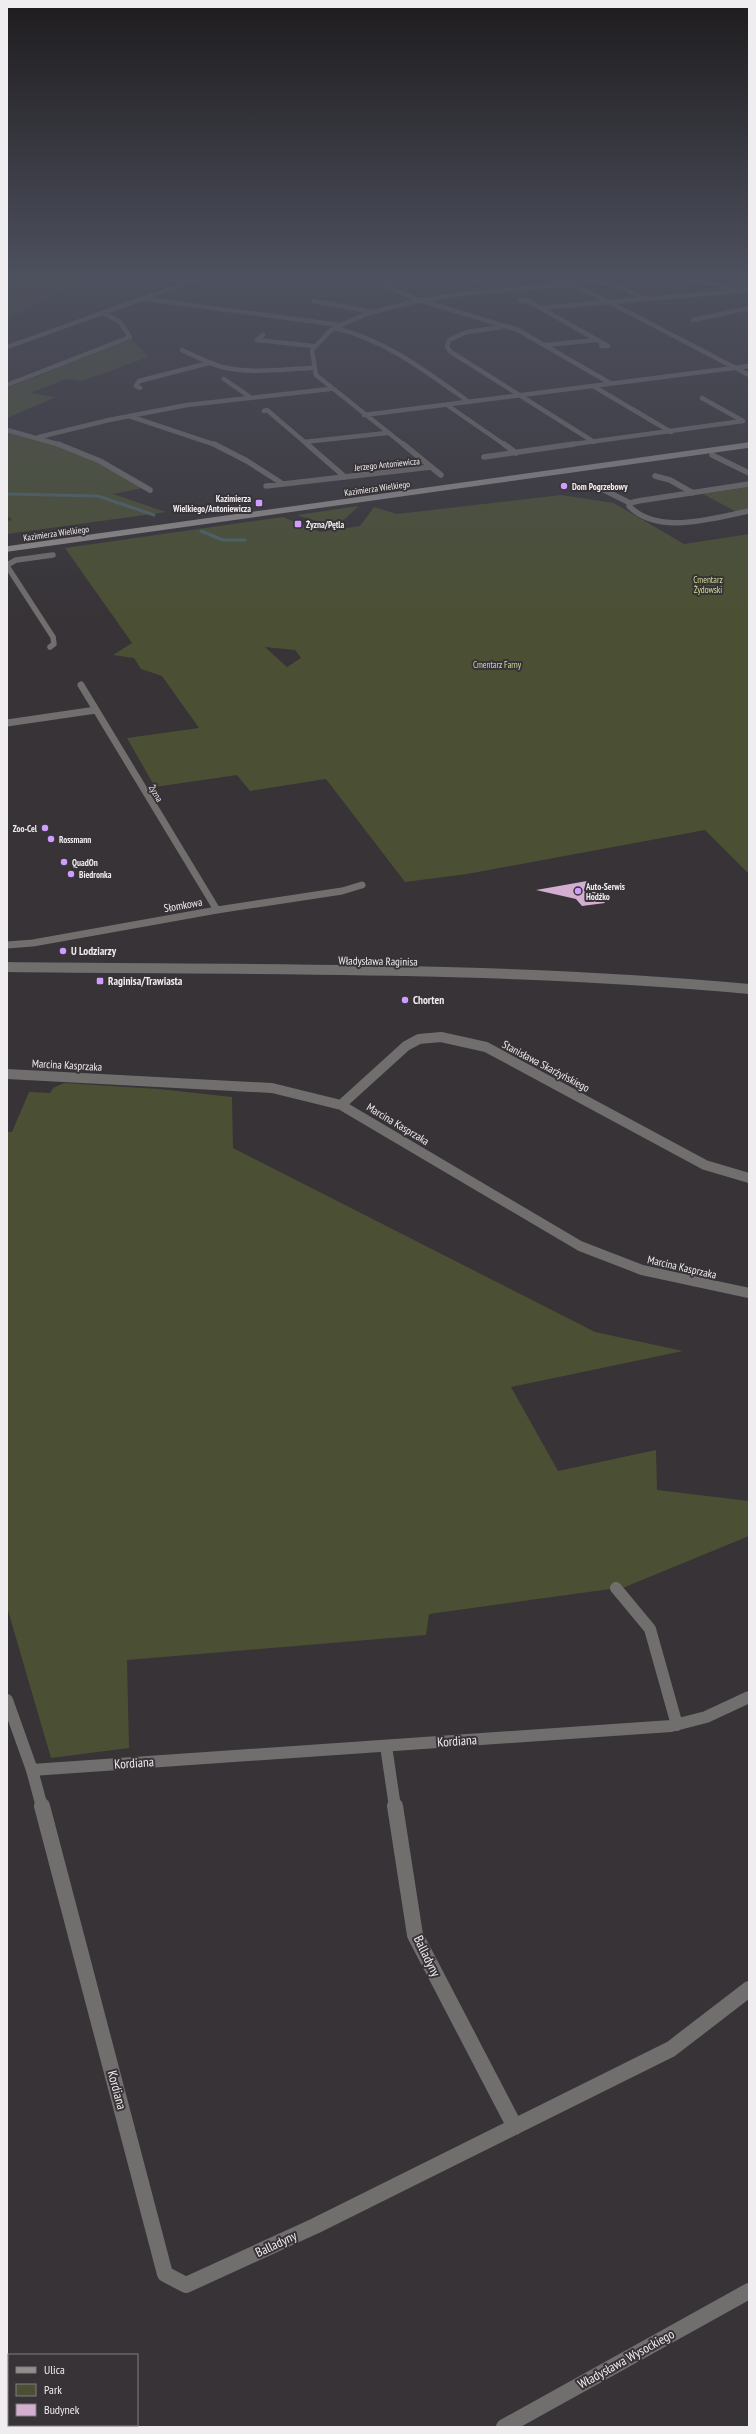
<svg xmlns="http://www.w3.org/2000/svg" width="756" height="2434" viewBox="0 0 756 2434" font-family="'PT Sans Narrow',sans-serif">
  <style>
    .green { fill: #4b5034; fill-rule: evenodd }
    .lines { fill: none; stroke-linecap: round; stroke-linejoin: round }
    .stream-far1 { stroke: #4e6568; stroke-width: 2.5 }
    .stream { stroke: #4e6568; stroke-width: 3 }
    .building { fill: #d3aed1 }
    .minor-far5 { stroke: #716e6e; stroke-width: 4.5 }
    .minor-far4 { stroke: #716e6e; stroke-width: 5.5 }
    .minor-far3 { stroke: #716e6e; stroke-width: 7 }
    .minor-far2 { stroke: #716e6e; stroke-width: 10 }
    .minor-far1 { stroke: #716e6e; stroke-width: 12 }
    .minor { stroke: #716e6e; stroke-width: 16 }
    .tertiary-far2 { stroke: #716e6e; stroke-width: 4.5 }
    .tertiary-far1 { stroke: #716e6e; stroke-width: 10 }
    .tertiary { stroke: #716e6e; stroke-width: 16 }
    .secondary-far1 { stroke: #938e8e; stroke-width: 4.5 }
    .secondary { stroke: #938e8e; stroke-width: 5.5 }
    .poi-dot { fill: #cf9dff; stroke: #373337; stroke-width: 1.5 }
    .labels { text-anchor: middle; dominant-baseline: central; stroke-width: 4; stroke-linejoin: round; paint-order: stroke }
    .far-street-label { font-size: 9px; fill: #f0edf0; stroke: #373337 }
    .far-poi-label { font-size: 9px; font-weight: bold; fill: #f0edf0; stroke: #373337; text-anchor: start }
    .far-park-label { font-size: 9px; fill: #d1dd95; stroke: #373337 }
    .street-label { font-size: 11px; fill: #f0edf0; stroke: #373337 }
    .poi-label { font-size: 11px; font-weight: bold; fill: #f0edf0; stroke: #373337; text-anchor: start }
    .near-street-label { font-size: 13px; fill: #f0edf0; stroke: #373337 }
  </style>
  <rect width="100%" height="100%" fill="#373337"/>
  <path class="green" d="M7,275h90l-90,43z
    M131,339l17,18 -66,24 -16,-2 -36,14 26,4 -49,21v-30z
    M7,430c42,9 104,32 140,57l-34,7 53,18 -159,22v-13l5,-1 -5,-5z
    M749,487v22l-14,2 -32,-17z
    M561,495l53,8 70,41 65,-10v340l-44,-44 -238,44 -62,8 -79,-103 -76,12 -13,-16 -82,12 -28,-49 72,-10 -37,-52 -21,-7 -7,-11 -21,-3 19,-12 -67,-95 218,-31 37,15 40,-6 14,-19 23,7zM265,647l30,3 6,8 -14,9z
    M359,506c-4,3 -12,12 -16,14 -13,5 -33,0 -46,-5z
    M64,1083l95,6 73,8 1,51 362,184 88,19 -172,36 47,84 98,-21 1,40 92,11v35l-124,51 -196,27 -3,21 -299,25 2,88 -78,10 -44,-151v-475h5l17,-40 21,1 3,-5z"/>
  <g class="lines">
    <path class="stream-far1" d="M7,287l17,-12"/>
    <path class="stream" d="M7,494l91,2 56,19
      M201,531l22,9h22"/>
  </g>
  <path class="building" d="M587,881l18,22 -23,3 -6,-7 -40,-9z"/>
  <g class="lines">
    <path class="minor-far5" d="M403,275l-14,7 -3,4 30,13 102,31 92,53
      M468,275l9,5 -4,1
      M571,275l50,12 24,12
      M673,275l58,13
      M110,279l45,-2 35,4
      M145,299l195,26
      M314,301l59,11
      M520,301l6,-1 82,46h-7
      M540,308l209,-18
      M693,320l56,-12
      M501,327l-34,5 -18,8 -2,7 4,5 143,90
      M335,328c51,12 92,44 134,74
      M263,335l-6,5 56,6
      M545,345l52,-5
      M7,347l202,-72
      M182,350c13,6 26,13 40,17 29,7 60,2 89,1
      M224,379l26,18
      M7,385l123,-48 -10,-15 -17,-9
      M593,386l78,46
      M140,388l-4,-2 3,-5 70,-18
      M447,405l58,40
      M264,411l3,-1 41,35
      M364,415l385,-49
      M129,416l87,29
      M7,430l54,15
      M39,437l70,-17 78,-15 143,-16
      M304,442l83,-9
      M404,445l-88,-70 -4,-25 19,-20 35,-16 46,-12 49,-8 109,-10
      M567,445l176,-24 -41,-23"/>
    <path class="minor-far4" d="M58,444l42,17 50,29
      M214,444l33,17 36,23 148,-17
      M307,444l38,33
      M403,444l38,31
      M504,444l12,9
      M712,455l37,18
      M484,457l90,-13
      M655,476l15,4 23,13
      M749,484l-111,17 -8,2 -1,3c29,30 84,12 120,5
      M266,486l17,-2
      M592,488l10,1 28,14
      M7,565l9,-5 37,-5
      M7,566l46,71 1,7 -4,3"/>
    <path class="minor-far3" d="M81,685l136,225
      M7,723l89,-13
      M7,945l26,-2 184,-33 125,-19 20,-6"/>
    <path class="minor-far2" d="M7,1074l265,14 69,17 239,141 62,24 107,23
      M341,1105l65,-59 13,-7 22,-2 45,10 219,118 44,13"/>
    <path class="minor-far1" d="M616,1588l34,41 27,96
      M7,1700l25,70
      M386,1746l9,61
      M42,1807l-10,-37 639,-44 35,-9 43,-20"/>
    <path class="minor" d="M42,1806l123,468 21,11 129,-59 356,-177 78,-60
      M395,1806l20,129 100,192"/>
    <path class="tertiary-far2" d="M551,275l52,24 146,76"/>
    <path class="tertiary-far1" d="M7,967c247,3 496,-1 742,22"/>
    <path class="tertiary" d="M504,2427l245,-136"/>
    <path class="secondary-far1" d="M746,445h3"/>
    <path class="secondary" d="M7,549l742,-104"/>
  </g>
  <linearGradient id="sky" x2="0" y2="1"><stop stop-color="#1e1c1e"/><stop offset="0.45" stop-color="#4d505e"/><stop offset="1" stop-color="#4d505e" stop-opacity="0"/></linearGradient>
  <rect width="756" height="616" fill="url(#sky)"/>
  <g class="poi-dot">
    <circle cx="564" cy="486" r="4"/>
    <rect x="255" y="499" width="8" height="8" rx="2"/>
    <rect x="294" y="520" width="8" height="8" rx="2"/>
    <circle cx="45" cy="828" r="4"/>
    <circle cx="51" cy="839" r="4"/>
    <circle cx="64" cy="862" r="4"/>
    <circle cx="71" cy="874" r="4"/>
    <circle cx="578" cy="891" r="4"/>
    <circle cx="63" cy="951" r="4"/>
    <rect x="96" y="977" width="8" height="8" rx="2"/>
    <circle cx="405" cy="1000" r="4"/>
  </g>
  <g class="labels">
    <g class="far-street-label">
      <text transform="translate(387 464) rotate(-6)">Jerzego Antoniewicza</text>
      <text transform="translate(377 488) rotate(-8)">Kazimierza Wielkiego</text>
      <text transform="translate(56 533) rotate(-8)">Kazimierza Wielkiego</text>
      <text transform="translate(156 793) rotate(59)">Żyzna</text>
    </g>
    <g class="far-poi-label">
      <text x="572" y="486">Dom Pogrzebowy</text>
      <text x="251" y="498" text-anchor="end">Kazimierza<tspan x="251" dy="10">Wielkiego/Antoniewicza</tspan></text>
      <text x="306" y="524">Żyzna/Pętla</text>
      <text x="37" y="828" text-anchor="end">Zoo-Cel</text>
      <text x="59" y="839">Rossmann</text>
      <text x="72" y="862">QuadOn</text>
      <text x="79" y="874">Biedronka</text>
      <text x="586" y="886">Auto-Serwis<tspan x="586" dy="10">Hodźko</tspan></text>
    </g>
    <g class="far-park-label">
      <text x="708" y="579">Cmentarz<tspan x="708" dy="10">Żydowski</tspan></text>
      <text x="497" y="664">Cmentarz Farny</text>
    </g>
    <g class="street-label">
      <text transform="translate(183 905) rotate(-10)">Słomkowa</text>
      <text transform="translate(378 961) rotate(1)">Władysława Raginisa</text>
      <text transform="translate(67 1065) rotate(3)">Marcina Kasprzaka</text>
      <text transform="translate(546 1066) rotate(28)">Stanisława Skarżyńskiego</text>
      <text transform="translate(398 1124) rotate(31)">Marcina Kasprzaka</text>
      <text transform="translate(682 1267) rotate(13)">Marcina Kasprzaka</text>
    </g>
    <g class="poi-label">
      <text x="71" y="951">U Lodziarzy</text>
      <text x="108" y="981">Raginisa/Trawiasta</text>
      <text x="413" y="1000">Chorten</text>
    </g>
    <g class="near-street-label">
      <text transform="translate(457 1741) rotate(-4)">Kordiana</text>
      <text transform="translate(134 1763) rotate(-4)">Kordiana</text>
      <text transform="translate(427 1956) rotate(64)">Balladyny</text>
      <text transform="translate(117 2090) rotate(75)">Kordiana</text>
      <text transform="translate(276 2244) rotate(-25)">Balladyny</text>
      <text transform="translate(626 2359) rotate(-29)">Władysława Wysockiego</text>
    </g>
  </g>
  <rect width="756" height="2434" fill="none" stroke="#f0edf0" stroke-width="16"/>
  <rect x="8" y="2354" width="130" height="72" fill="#373337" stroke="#817d81"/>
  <rect x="16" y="2367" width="20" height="6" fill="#938e8e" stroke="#817d81"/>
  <text x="44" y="2374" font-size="12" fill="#f0edf0">Ulica</text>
  <rect x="16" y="2384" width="20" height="12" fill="#4b5034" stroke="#817d81"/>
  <text x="44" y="2394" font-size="12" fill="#f0edf0">Park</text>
  <rect x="16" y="2404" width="20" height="12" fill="#d3aed1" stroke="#817d81"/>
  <text x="44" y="2414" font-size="12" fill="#f0edf0">Budynek</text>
</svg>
